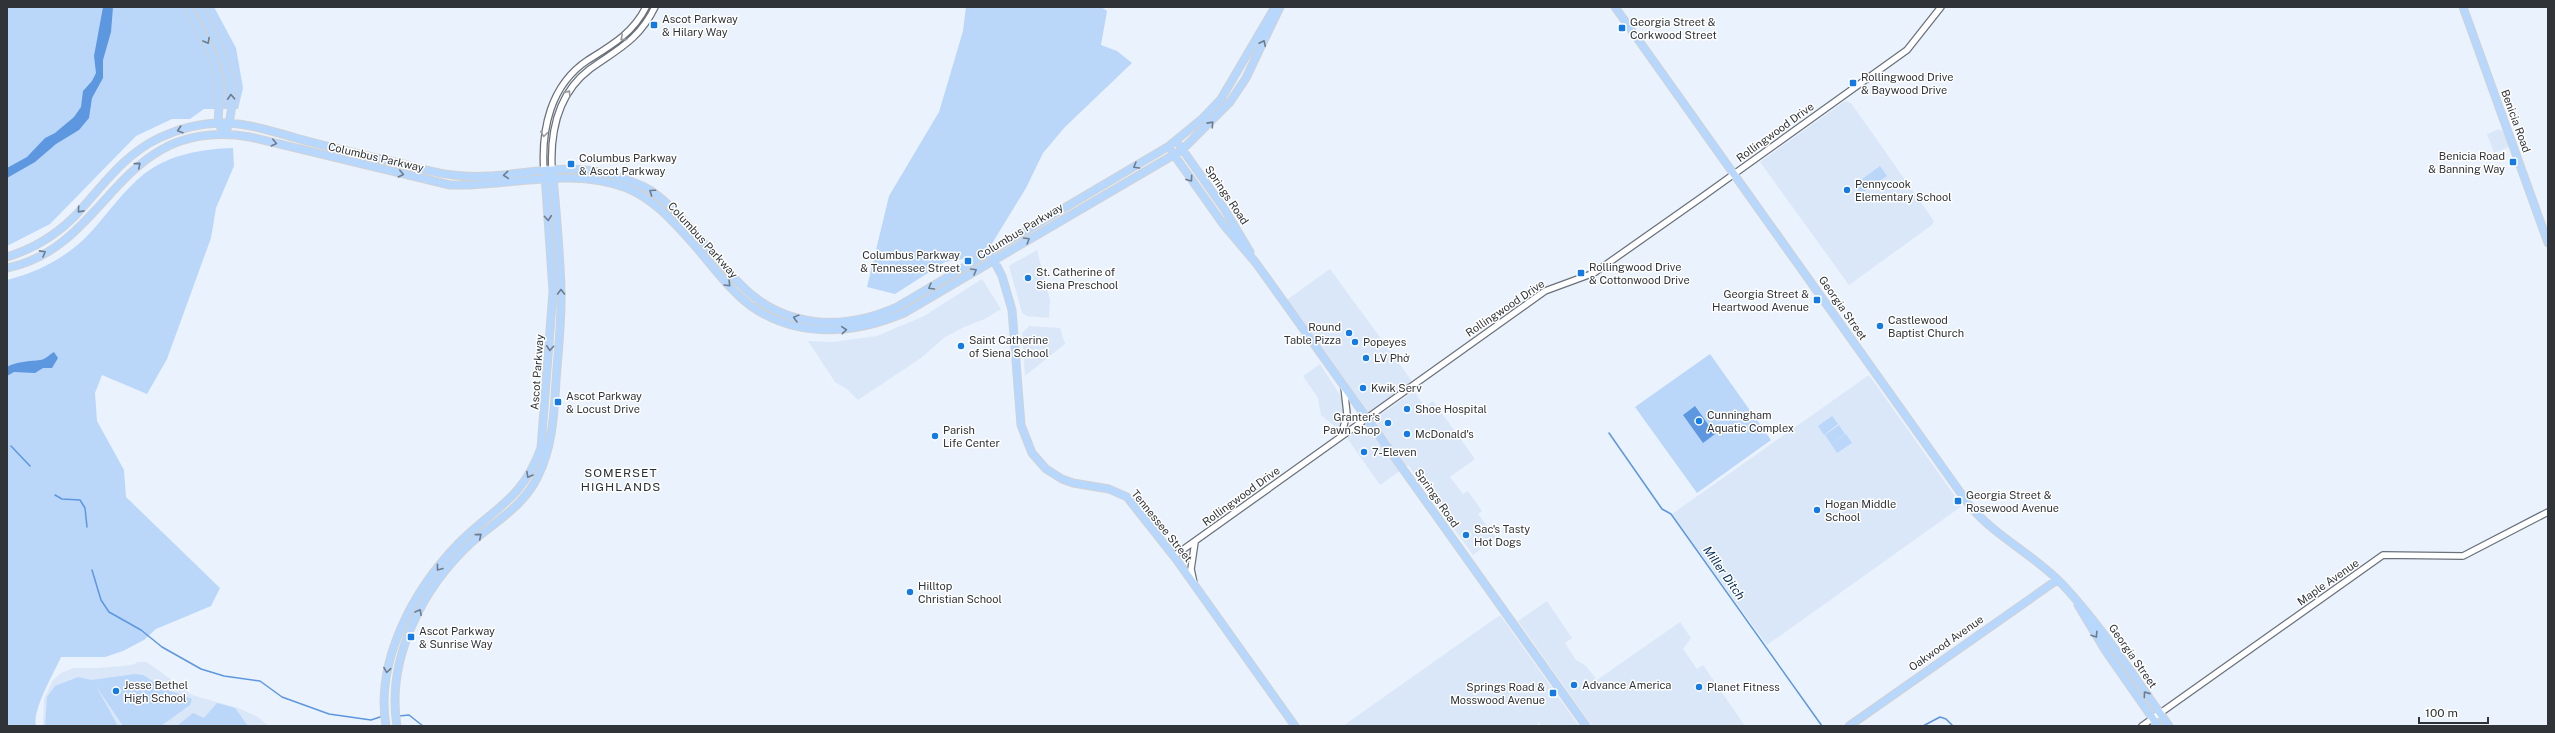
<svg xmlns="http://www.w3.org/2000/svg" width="2555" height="733" viewBox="0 0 2555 733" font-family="'Public Sans',sans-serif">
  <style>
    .built { fill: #dae7f8 }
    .green { fill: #bad7fa }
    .water { fill: #5d97df }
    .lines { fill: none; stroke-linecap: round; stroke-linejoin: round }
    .stream { stroke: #5d97df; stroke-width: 1.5 }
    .minor-casing { stroke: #6a717a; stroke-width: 8 }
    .major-casing { stroke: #d1d2d3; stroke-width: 9 }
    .minor { stroke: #fff; stroke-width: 5.5 }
    .major { stroke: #b7d7fd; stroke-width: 7 }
    .oneway { stroke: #98999b }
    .oneway2 { stroke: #6d7d90 }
    .poi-dot { fill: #157be3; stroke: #fff; stroke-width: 1.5 }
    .labels { text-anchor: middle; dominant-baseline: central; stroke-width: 3; stroke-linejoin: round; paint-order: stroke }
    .poi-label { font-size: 11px; fill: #303337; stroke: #fff; text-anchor: start }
    .street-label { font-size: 11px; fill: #303337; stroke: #fff }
    .neighbourhood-label { font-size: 12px; letter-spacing: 1px; fill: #292f37; stroke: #fff }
    .water-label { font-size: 12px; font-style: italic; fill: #012b58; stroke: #fff }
  </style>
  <rect width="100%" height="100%" fill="#eaf2fd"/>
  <path class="built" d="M1845,101l6,2 83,118 -2,4 -83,60 -89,-123z
    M2499,129l5,3 5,15 -15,6 -7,-19z
    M1037,250l13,50 -1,18 -22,-2 -5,-3 -13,-47z
    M1330,269l84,115 -48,33 -82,-115z
    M982,279l19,30 -16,10 -21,8 -19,10 -24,21 -63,42 -10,-10 -13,-8 -27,-41 24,1 45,-6 47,-20z
    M1029,326l31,2 5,16 -40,32 -3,-43z
    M1320,364l22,34 2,15 -6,16 -17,-14 -3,-17 -15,-22z
    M1869,375l93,131 -195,139 -95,-131z
    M1414,391l11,16 8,-6 42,58 -25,18 13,17 5,-3 14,20 -4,3 18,24 -23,17 -65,-90 -28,20 -33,-47z
    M1547,601l25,37 -7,5 11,17 10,6 11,14 83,-58 11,16 -8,11 14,20 6,-4 42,61h-153l-74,-105z
    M1500,615l79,111h-38l-2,-3 -4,3h-192z
    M138,662h9l45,33 46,13 20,9 10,9h-225l1,-27 9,-19 8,-7 13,-5h25l33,-3z"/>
  <path class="green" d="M7,7h207l22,41 7,40 -5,21h-34l-14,10h-18l-36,17 -86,88 -43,22z
    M966,7h135l6,4 -6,34 16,6 15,12 -67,64 -22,26 -17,35 -41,67 -40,7 -50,32 -28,-7 22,-91 50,-84 24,-81z
    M233,148l1,18 -18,42 -5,30 -44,121 -20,35 -45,-19 -7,18 2,28 27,49 2,27 94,91 -9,18 -55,23 -12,11 -21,11 -18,6h-44c-7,16 -29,53 -25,69h-29v-446c31,-8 61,-23 84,-48 17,-19 33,-42 53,-58 26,-20 58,-25 89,-26z
    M1880,166l7,10 -26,18 -7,-9z
    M1710,354l61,86 -74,53 -62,-86z
    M1832,416l6,8 -14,11 -6,-9z
    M1839,425l6,9 -14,10 -6,-9z
    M1846,434l6,9 -15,10 -6,-9z
    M135,674l8,1 22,14 27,10 -2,6 -29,21h-38l-27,-40 22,40h-73l2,-29 8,-11 23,-9 13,3z
    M217,703l18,5 13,18h-71l16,-13 11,5z"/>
  <path class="water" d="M103,7h10l-2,25 -8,28v18l-11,20 -3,20 -10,12 -23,14 -21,18 -28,16v-10l20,-11 18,-19 10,-5 19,-16 7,-10 2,-16 9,-10 4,-8 -2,-17z
    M54,352l4,6 -6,10h-9l-8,5 -21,-1 -7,4v-9c7,-5 25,-6 33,-7 5,0 10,-6 14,-8z
    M1695,406l20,28 -12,9 -20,-28z"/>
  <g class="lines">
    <path class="stream" d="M1609,433l53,76 9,5 151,212
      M11,446l19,20
      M55,495l7,4 18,1 5,8 2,19
      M92,570l9,30 8,12 32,18 21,17 39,22 23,7 36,5 22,16 47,17 42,6 12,-4
      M399,716l10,-1 14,11
      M1923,726l17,-9 6,2 7,7"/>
    <g class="minor-casing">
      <path id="minor" d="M552,170c-2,-38 5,-76 38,-101 28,-20 49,-29 65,-62
        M544,172c-3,-42 6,-87 44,-112 24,-15 45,-27 58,-53
        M1341,436l6,-22 -3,-27
        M1174,556l371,-265 49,-18 108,-76 205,-147 34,-43
        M1194,583l-3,-14 4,-27
        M2142,726l241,-171 80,1 85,-44"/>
    </g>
    <g class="major-casing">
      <path id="major" d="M188,7l27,53 5,29 -2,34 7,11
        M198,7c21,37 46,84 27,127
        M1615,7l355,499c27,32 65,49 93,79 40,43 72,93 106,141
        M2463,7l85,236
        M1180,146l45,64 25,42
        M1172,152l51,72 33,39 28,39 302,424
        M7,257c26,-8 49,-22 68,-41 26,-28 48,-61 84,-78 21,-10 45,-16 68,-15 23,1 47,9 69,15 32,9 65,16 98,24 19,4 39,11 59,13 51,7 104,-15 155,-1 14,4 29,8 42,16 36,25 59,64 90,94 43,45 103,47 157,23l272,-161 33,-27 19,-20 54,-92
        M992,257l10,19 10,34 9,115 11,28 14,16 16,10 11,4 36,6 18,8 49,62 119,167
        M7,268c104,-21 109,-153 243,-131l200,48c58,2 120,-19 177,3 26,11 44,31 62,51 20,22 38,49 62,67 47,33 103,28 153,7l278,-163 48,-48 16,-24 34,-71
        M2078,605l27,45 53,76
        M386,726c-11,-66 28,-137 73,-183 36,-36 63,-43 82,-95l12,-157 -8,-116
        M397,726c-11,-68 26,-139 75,-184 24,-21 52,-36 66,-66 15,-30 16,-63 18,-95 2,-30 6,-61 5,-91 -1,-39 -5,-77 -8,-115
        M1849,726l208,-146"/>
    </g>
    <use href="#minor" class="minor"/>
    <use href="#major" class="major"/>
  </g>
  <defs><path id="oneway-chevron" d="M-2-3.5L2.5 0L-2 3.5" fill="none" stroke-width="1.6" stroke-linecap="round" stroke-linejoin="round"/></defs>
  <g class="oneway">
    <use href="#oneway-chevron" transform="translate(623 38) rotate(140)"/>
    <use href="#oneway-chevron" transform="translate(568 93) rotate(-57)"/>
    <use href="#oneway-chevron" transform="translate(544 134) rotate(98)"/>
  </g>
  <g class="oneway2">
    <use href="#oneway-chevron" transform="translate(207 41) rotate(61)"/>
    <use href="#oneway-chevron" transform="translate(1263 43) rotate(-64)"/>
    <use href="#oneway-chevron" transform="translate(231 97) rotate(-93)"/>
    <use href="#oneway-chevron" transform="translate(1211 124) rotate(-48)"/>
    <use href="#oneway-chevron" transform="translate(180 130) rotate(162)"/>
    <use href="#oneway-chevron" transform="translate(274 143) rotate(13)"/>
    <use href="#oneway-chevron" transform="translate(138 165) rotate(-40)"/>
    <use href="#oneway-chevron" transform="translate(1136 166) rotate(150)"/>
    <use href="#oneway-chevron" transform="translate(401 174) rotate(13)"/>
    <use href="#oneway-chevron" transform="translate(506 175) rotate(175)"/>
    <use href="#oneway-chevron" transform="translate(1190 179) rotate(54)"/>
    <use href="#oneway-chevron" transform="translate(652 192) rotate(-145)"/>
    <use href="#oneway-chevron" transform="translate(80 210) rotate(132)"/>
    <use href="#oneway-chevron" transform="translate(548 218) rotate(85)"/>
    <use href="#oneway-chevron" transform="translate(1027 240) rotate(-31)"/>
    <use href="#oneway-chevron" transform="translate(43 253) rotate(-29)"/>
    <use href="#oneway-chevron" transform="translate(974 271) rotate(-30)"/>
    <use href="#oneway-chevron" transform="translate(728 284) rotate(46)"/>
    <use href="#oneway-chevron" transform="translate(931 287) rotate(150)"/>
    <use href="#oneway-chevron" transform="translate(561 292) rotate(-90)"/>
    <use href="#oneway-chevron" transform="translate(796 318) rotate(-165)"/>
    <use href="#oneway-chevron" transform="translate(844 330) rotate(-5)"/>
    <use href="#oneway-chevron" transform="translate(550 348) rotate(94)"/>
    <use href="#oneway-chevron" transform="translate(529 475) rotate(120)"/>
    <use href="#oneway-chevron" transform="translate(479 536) rotate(-40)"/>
    <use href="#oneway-chevron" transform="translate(439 568) rotate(128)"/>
    <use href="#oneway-chevron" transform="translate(419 612) rotate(-61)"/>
    <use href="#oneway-chevron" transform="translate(2095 635) rotate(57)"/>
    <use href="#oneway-chevron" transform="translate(387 670) rotate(99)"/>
    <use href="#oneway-chevron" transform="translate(2146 694) rotate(-125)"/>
  </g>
  <g class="poi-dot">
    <rect x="650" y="21" width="8" height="8" rx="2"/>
    <rect x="1618" y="24" width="8" height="8" rx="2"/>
    <rect x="1849" y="79" width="8" height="8" rx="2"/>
    <rect x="2509" y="158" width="8" height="8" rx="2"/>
    <rect x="567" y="160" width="8" height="8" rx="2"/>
    <circle cx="1847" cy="190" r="4"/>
    <rect x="964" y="257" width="8" height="8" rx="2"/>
    <rect x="1577" y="269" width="8" height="8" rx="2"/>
    <circle cx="1028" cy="278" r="4"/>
    <rect x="1813" y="296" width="8" height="8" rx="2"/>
    <circle cx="1880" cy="326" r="4"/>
    <circle cx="1349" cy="333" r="4"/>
    <circle cx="1355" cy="342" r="4"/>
    <circle cx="961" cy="346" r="4"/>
    <circle cx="1366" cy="358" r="4"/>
    <circle cx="1363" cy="388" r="4"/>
    <rect x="554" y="398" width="8" height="8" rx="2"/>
    <circle cx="1407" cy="409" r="4"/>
    <circle cx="1699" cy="421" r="4"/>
    <circle cx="1388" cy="423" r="4"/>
    <circle cx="1407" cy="434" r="4"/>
    <circle cx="935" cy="436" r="4"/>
    <circle cx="1364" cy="452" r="4"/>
    <rect x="1954" y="497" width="8" height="8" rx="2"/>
    <circle cx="1817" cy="510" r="4"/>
    <circle cx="1466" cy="535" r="4"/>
    <circle cx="910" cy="592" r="4"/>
    <rect x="407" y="633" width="8" height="8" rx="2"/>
    <circle cx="1574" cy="685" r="4"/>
    <circle cx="1699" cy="687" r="4"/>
    <circle cx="116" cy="691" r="4"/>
    <rect x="1549" y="689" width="8" height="8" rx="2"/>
  </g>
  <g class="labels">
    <g class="poi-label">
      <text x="662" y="19">Ascot Parkway<tspan x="662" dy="13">&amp; Hilary Way</tspan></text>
      <text x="1630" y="22">Georgia Street &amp;<tspan x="1630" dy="13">Corkwood Street</tspan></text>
      <text x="1861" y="77">Rollingwood Drive<tspan x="1861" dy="13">&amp; Baywood Drive</tspan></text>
      <text x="2505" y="156" text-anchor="end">Benicia Road<tspan x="2505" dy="13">&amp; Banning Way</tspan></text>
      <text x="579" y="158">Columbus Parkway<tspan x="579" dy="13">&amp; Ascot Parkway</tspan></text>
      <text x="1855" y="184">Pennycook<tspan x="1855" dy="13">Elementary School</tspan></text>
      <text x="960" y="255" text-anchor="end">Columbus Parkway<tspan x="960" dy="13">&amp; Tennessee Street</tspan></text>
      <text x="1589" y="267">Rollingwood Drive<tspan x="1589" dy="13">&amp; Cottonwood Drive</tspan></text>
      <text x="1036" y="272">St. Catherine of<tspan x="1036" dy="13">Siena Preschool</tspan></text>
      <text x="1809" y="294" text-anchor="end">Georgia Street &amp;<tspan x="1809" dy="13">Heartwood Avenue</tspan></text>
      <text x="1888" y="320">Castlewood<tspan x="1888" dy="13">Baptist Church</tspan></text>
      <text x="1341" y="327" text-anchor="end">Round<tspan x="1341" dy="13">Table Pizza</tspan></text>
      <text x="969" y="340">Saint Catherine<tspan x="969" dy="13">of Siena School</tspan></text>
      <text x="1363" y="342">Popeyes</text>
      <text x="1374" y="358">LV Phở</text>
      <text x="1371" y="388">Kwik Serv</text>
      <text x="566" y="396">Ascot Parkway<tspan x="566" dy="13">&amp; Locust Drive</tspan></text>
      <text x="1415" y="409">Shoe Hospital</text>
      <text x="1707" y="415">Cunningham<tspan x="1707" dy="13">Aquatic Complex</tspan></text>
      <text x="1380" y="417" text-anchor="end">Granter's<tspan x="1380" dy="13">Pawn Shop</tspan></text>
      <text x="943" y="430">Parish<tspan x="943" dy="13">Life Center</tspan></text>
      <text x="1415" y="434">McDonald's</text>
      <text x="1372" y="452">7-Eleven</text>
      <text x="1966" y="495">Georgia Street &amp;<tspan x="1966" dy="13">Rosewood Avenue</tspan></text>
      <text x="1825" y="504">Hogan Middle<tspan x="1825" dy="13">School</tspan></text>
      <text x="1474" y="529">Sac's Tasty<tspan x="1474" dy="13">Hot Dogs</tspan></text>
      <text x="918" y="586">Hilltop<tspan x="918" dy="13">Christian School</tspan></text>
      <text x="419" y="631">Ascot Parkway<tspan x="419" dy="13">&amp; Sunrise Way</tspan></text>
      <text x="124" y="685">Jesse Bethel<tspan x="124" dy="13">High School</tspan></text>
      <text x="1582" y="685">Advance America</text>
      <text x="1545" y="687" text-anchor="end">Springs Road &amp;<tspan x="1545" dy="13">Mosswood Avenue</tspan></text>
      <text x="1707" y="687">Planet Fitness</text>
    </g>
    <g class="street-label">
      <text transform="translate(2516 121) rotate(70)">Benicia Road</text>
      <text transform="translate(1775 132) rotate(-36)">Rollingwood Drive</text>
      <text transform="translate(376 157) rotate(13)">Columbus Parkway</text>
      <text transform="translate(1227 195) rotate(56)">Springs Road</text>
      <text transform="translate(1020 231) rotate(-31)">Columbus Parkway</text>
      <text transform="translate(703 240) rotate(48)">Columbus Parkway</text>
      <text transform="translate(1505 308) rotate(-34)">Rollingwood Drive</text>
      <text transform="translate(1843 308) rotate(55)">Georgia Street</text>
      <text transform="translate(537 372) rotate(-86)">Ascot Parkway</text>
      <text transform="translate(1241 496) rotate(-36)">Rollingwood Drive</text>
      <text transform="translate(1437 498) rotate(55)">Springs Road</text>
      <text transform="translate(1162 526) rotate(51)">Tennessee Street</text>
      <text transform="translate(2328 582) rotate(-35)">Maple Avenue</text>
      <text transform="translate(1946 643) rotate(-35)">Oakwood Avenue</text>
      <text transform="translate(2133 656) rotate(55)">Georgia Street</text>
    </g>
    <g class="neighbourhood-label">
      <text x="621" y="473">SOMERSET<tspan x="621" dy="14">HIGHLANDS</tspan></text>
    </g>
    <g class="water-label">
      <text transform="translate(1724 573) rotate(55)">Miller Ditch</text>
    </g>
  </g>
  <rect width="2555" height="733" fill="none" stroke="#303337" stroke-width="16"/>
  <path d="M2419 717v6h69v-6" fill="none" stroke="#303337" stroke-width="2"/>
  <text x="2425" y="717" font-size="12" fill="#303337" stroke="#ffffff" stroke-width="3" paint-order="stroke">100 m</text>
</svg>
